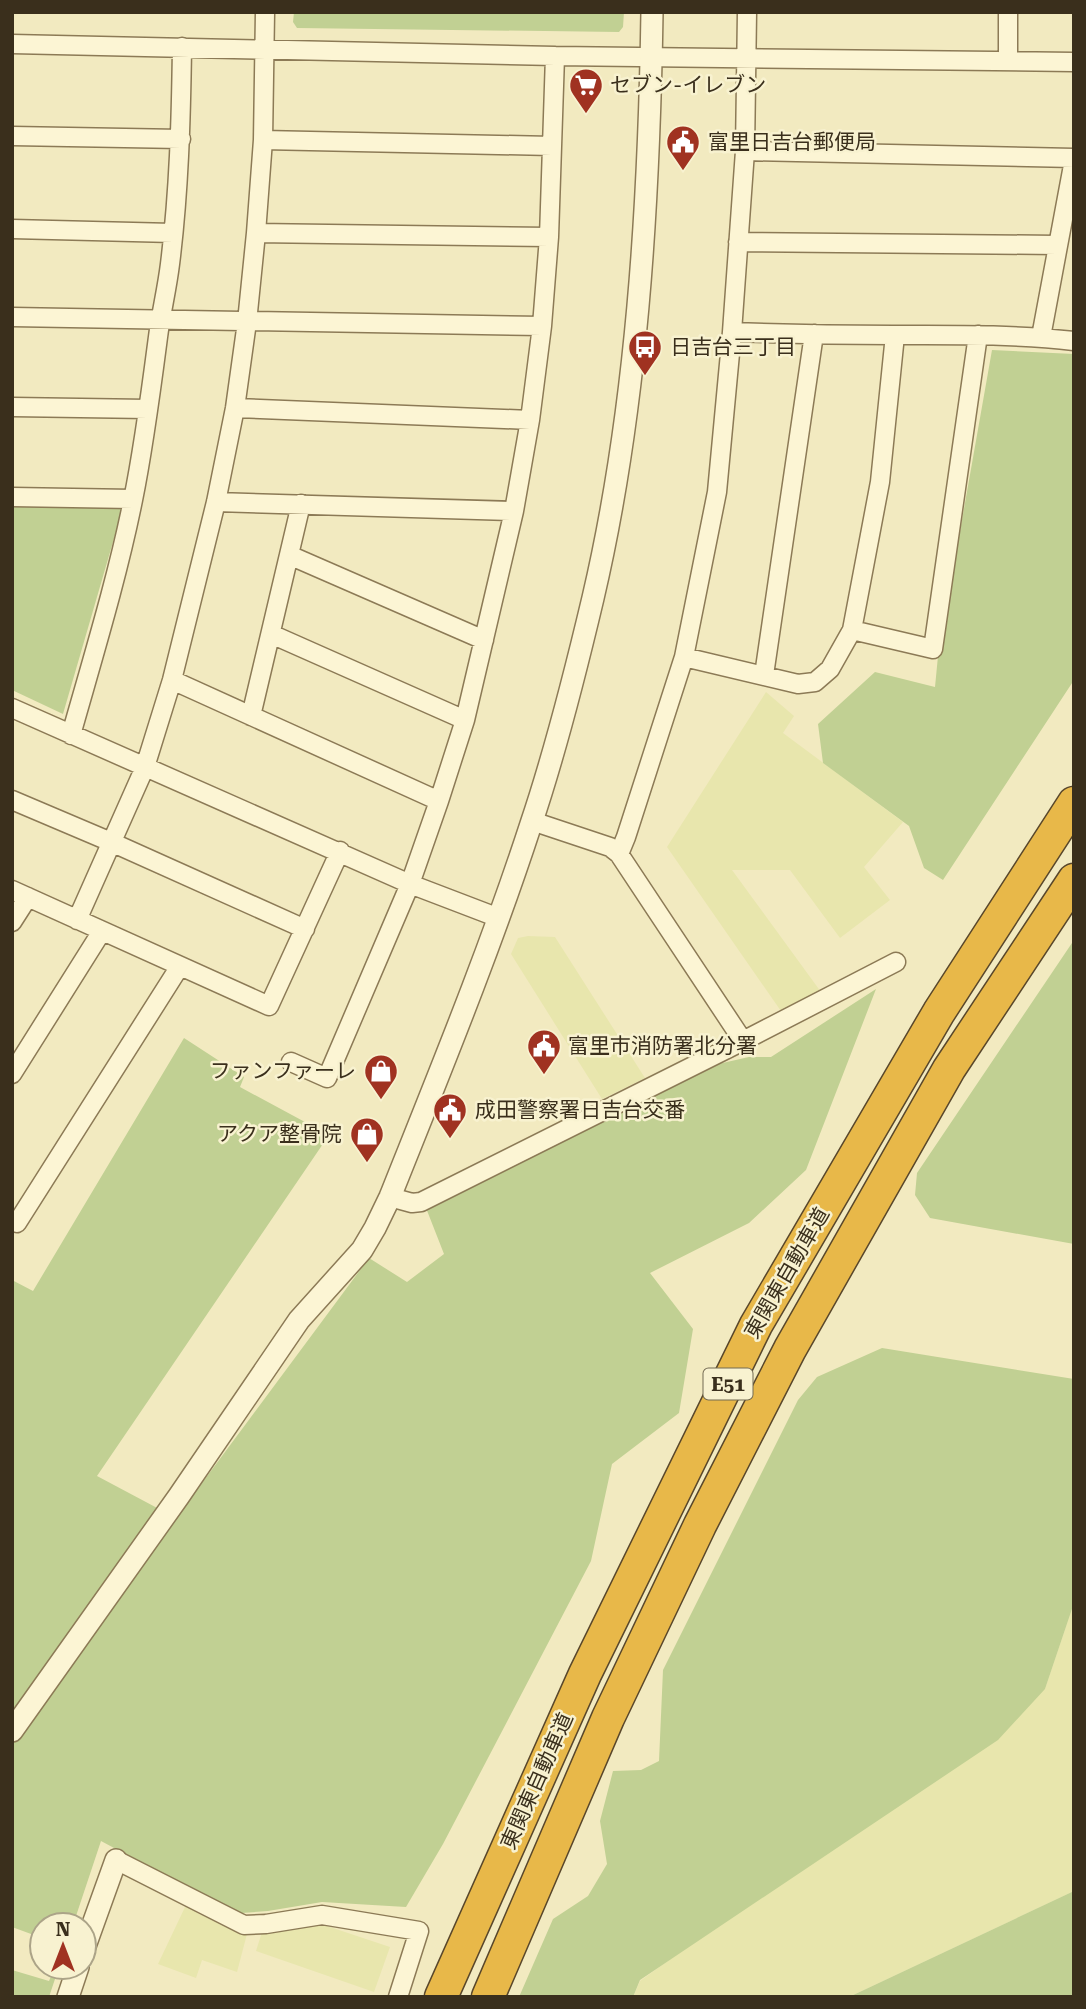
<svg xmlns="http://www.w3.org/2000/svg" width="1086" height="2009" viewBox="0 0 1086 2009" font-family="'Roboto Serif','Noto Sans JP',serif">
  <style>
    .farmland { fill: #e8e6ad }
    .green { fill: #c1d093 }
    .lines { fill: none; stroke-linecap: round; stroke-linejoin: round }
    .minor-casing { stroke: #8c7a56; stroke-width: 21 }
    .tertiary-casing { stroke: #8c7a56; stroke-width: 24 }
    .motorway-casing { stroke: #59472b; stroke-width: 35 }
    .minor { stroke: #fcf5d4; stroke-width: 18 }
    .tertiary { stroke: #fcf5d4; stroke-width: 21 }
    .motorway { stroke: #e8b849; stroke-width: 32 }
    .labels { text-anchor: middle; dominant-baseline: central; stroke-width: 5; stroke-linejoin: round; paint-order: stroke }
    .shield { fill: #f8f2d0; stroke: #736a52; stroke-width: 2 }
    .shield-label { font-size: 19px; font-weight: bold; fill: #3a2f1c }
    .poi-label { font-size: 21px; fill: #3a2f1c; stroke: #f8f2d0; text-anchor: start }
    .street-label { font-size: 21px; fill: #3a2f1c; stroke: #f8f2d0 }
  </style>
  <rect width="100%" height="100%" fill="#f2eac0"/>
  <path class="farmland" d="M766,692l28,24 -11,17 120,89 -39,45 26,33 -50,38 -50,-68h-58l89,122 -38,22 -116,-167z
    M528,936l27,1 90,141 -43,21 -91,-145 7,-16z
    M1074,1603v288l-225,106h-216l7,-16 405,-292z
    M186,1905l13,9 48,20 -10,38 -35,-12 -6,18 -38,-14z
    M315,1922l75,25 -16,45 -118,-41 6,-19z"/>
  <path class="green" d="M294,12h330l-1,15 -4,5 -322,-4 -4,-6z
    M992,350l82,4v326l-131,200 -19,-12 -15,-42 -86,-63 -5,-39 57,-52 60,15 3,-31z
    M12,503l112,1 -61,210 -51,-24z
    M1074,940v304l-144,-26 -15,-23 2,-22z
    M876,989l-70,181 -57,53 -99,50 43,56 -14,84 -67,51 -21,97 -148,283 -37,63 -84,-5 -54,9 -41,3 -83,-50 -43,-23 -28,84h-31v13l-30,-11v-647l21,11 151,-253 60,39 -4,10 89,48 -232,341 79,42 193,-260 38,24 37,-28 -18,-46 270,-139 53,-12h22z
    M882,1348l192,31v224l-29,86 -47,51 -358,240 -7,17h-114l34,-78 35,-23 19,-32 -7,-43 13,-50 28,-1 18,-9 4,-91 135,-270 19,-23z
    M1074,1891v106h-225z
    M55,1967h4l-10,30h-37v-27l37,11z"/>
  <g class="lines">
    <g class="minor-casing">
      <path id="minor" d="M12,44l543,12 519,6
        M1008,61v-49
        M12,136l169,3
        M263,140l289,6
        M745,151l329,7
        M12,229l161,4
        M256,233l293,4
        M738,242l319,3
        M12,317l530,9
        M732,332c53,2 107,3 160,3 61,0 121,-1 182,6
        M1041,337l33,-177
        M12,407l136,2
        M235,408l295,12
        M12,497l121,2
        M216,502l298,9
        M289,555l195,85
        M852,630l28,-148 15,-147
        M271,634l194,86
        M684,657l114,27 17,-2 15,-13 22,-39 81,19 45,-314
        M764,675l50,-341
        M172,680l267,121
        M12,708l398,176 89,34
        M251,716l50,-212
        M71,735c22,-78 46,-156 62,-235 11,-54 18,-109 25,-163 3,-24 9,-48 12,-73 9,-72 11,-144 12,-217
        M12,800l99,42 194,87
        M532,821l78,26 9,7 124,187
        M619,854l7,-17 58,-180 33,-165 15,-160 13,-181 2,-139
        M12,890l257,116 71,-155
        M77,920l68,-153 27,-87 44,-178 19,-94 12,-86 9,-89 7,-93 2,-128
        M12,922l16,-25
        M291,1062l36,16 83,-194 29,-83 26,-81 49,-209 16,-91 12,-94 7,-89 6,-181
        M12,1074l90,-143
        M390,1197l22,6 9,-1 322,-161 153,-79
        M12,1221l5,2 163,-257
        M116,1860l128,65 22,-1 56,-9 97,16 -21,66"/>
    </g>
    <g class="tertiary-casing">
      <path id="tertiary" d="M12,1731l167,-235 120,-176 63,-70 13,-22 15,-31c49,-123 100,-247 141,-373 25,-74 44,-150 62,-226 44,-188 56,-392 59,-586
        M84,1949l32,-89
        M68,1997l10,-30"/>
    </g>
    <g class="motorway-casing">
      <path id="motorway" d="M441,1997l144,-323 171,-349 183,-313 135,-209
        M488,1997l120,-279 92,-193 90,-176 159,-280 125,-189"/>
    </g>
    <use href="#minor" class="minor"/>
    <use href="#tertiary" class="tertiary"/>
    <use href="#motorway" class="motorway"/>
  </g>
  <defs>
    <g id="supermarket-pin" transform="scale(1.75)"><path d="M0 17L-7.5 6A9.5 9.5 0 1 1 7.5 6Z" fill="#a03221" stroke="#f8f2d0"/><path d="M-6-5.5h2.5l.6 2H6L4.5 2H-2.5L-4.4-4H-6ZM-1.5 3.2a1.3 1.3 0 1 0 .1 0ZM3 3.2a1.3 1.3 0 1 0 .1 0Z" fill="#fff"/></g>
    <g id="civic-pin" transform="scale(1.75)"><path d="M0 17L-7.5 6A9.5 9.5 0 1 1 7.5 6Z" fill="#a03221" stroke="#f8f2d0"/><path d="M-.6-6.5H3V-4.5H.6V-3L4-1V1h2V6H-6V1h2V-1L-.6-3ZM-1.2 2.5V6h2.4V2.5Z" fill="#fff"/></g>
    <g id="bus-pin" transform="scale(1.75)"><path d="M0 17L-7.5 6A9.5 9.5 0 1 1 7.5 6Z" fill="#a03221" stroke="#f8f2d0"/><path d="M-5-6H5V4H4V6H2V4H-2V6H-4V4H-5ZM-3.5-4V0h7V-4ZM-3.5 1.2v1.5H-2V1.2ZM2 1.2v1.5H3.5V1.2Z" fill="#fff"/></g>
    <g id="shop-pin" transform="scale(1.75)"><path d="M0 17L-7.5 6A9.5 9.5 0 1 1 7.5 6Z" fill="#a03221" stroke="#f8f2d0"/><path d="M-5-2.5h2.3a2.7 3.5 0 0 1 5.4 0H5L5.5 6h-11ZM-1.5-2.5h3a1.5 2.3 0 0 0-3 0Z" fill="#fff"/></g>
  </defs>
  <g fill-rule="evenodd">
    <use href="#supermarket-pin" x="586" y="85"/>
    <use href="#civic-pin" x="683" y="142"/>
    <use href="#bus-pin" x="645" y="347"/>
    <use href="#civic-pin" x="544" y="1046"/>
    <use href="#shop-pin" x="381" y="1071"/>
    <use href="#civic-pin" x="450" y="1110"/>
    <use href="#shop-pin" x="367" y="1134"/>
  </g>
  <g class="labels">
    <rect class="shield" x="703.5" y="1368.5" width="49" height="31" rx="5"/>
    <g class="shield-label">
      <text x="728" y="1384">E51</text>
    </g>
    <g class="poi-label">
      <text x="610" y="85">セブン-イレブン</text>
      <text x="708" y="142">富里日吉台郵便局</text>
      <text x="670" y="347">日吉台三丁目</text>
      <text x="568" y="1046">富里市消防署北分署</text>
      <text x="356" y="1071" text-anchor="end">ファンファーレ</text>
      <text x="475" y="1110">成田警察署日吉台交番</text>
      <text x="342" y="1134" text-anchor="end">アクア整骨院</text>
    </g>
    <g class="street-label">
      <text transform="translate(787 1273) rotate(-60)">東関東自動車道</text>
      <text transform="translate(537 1781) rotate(-66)">東関東自動車道</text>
    </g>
  </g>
  <rect width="1086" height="2009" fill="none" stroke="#3a2f1c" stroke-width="28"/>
  <g transform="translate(63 1946)"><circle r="33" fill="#f8f2d0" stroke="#aca488" stroke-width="2"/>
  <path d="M0-5L12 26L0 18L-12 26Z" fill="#a03221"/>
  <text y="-10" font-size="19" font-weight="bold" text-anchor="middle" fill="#3a2f1c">N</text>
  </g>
</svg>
